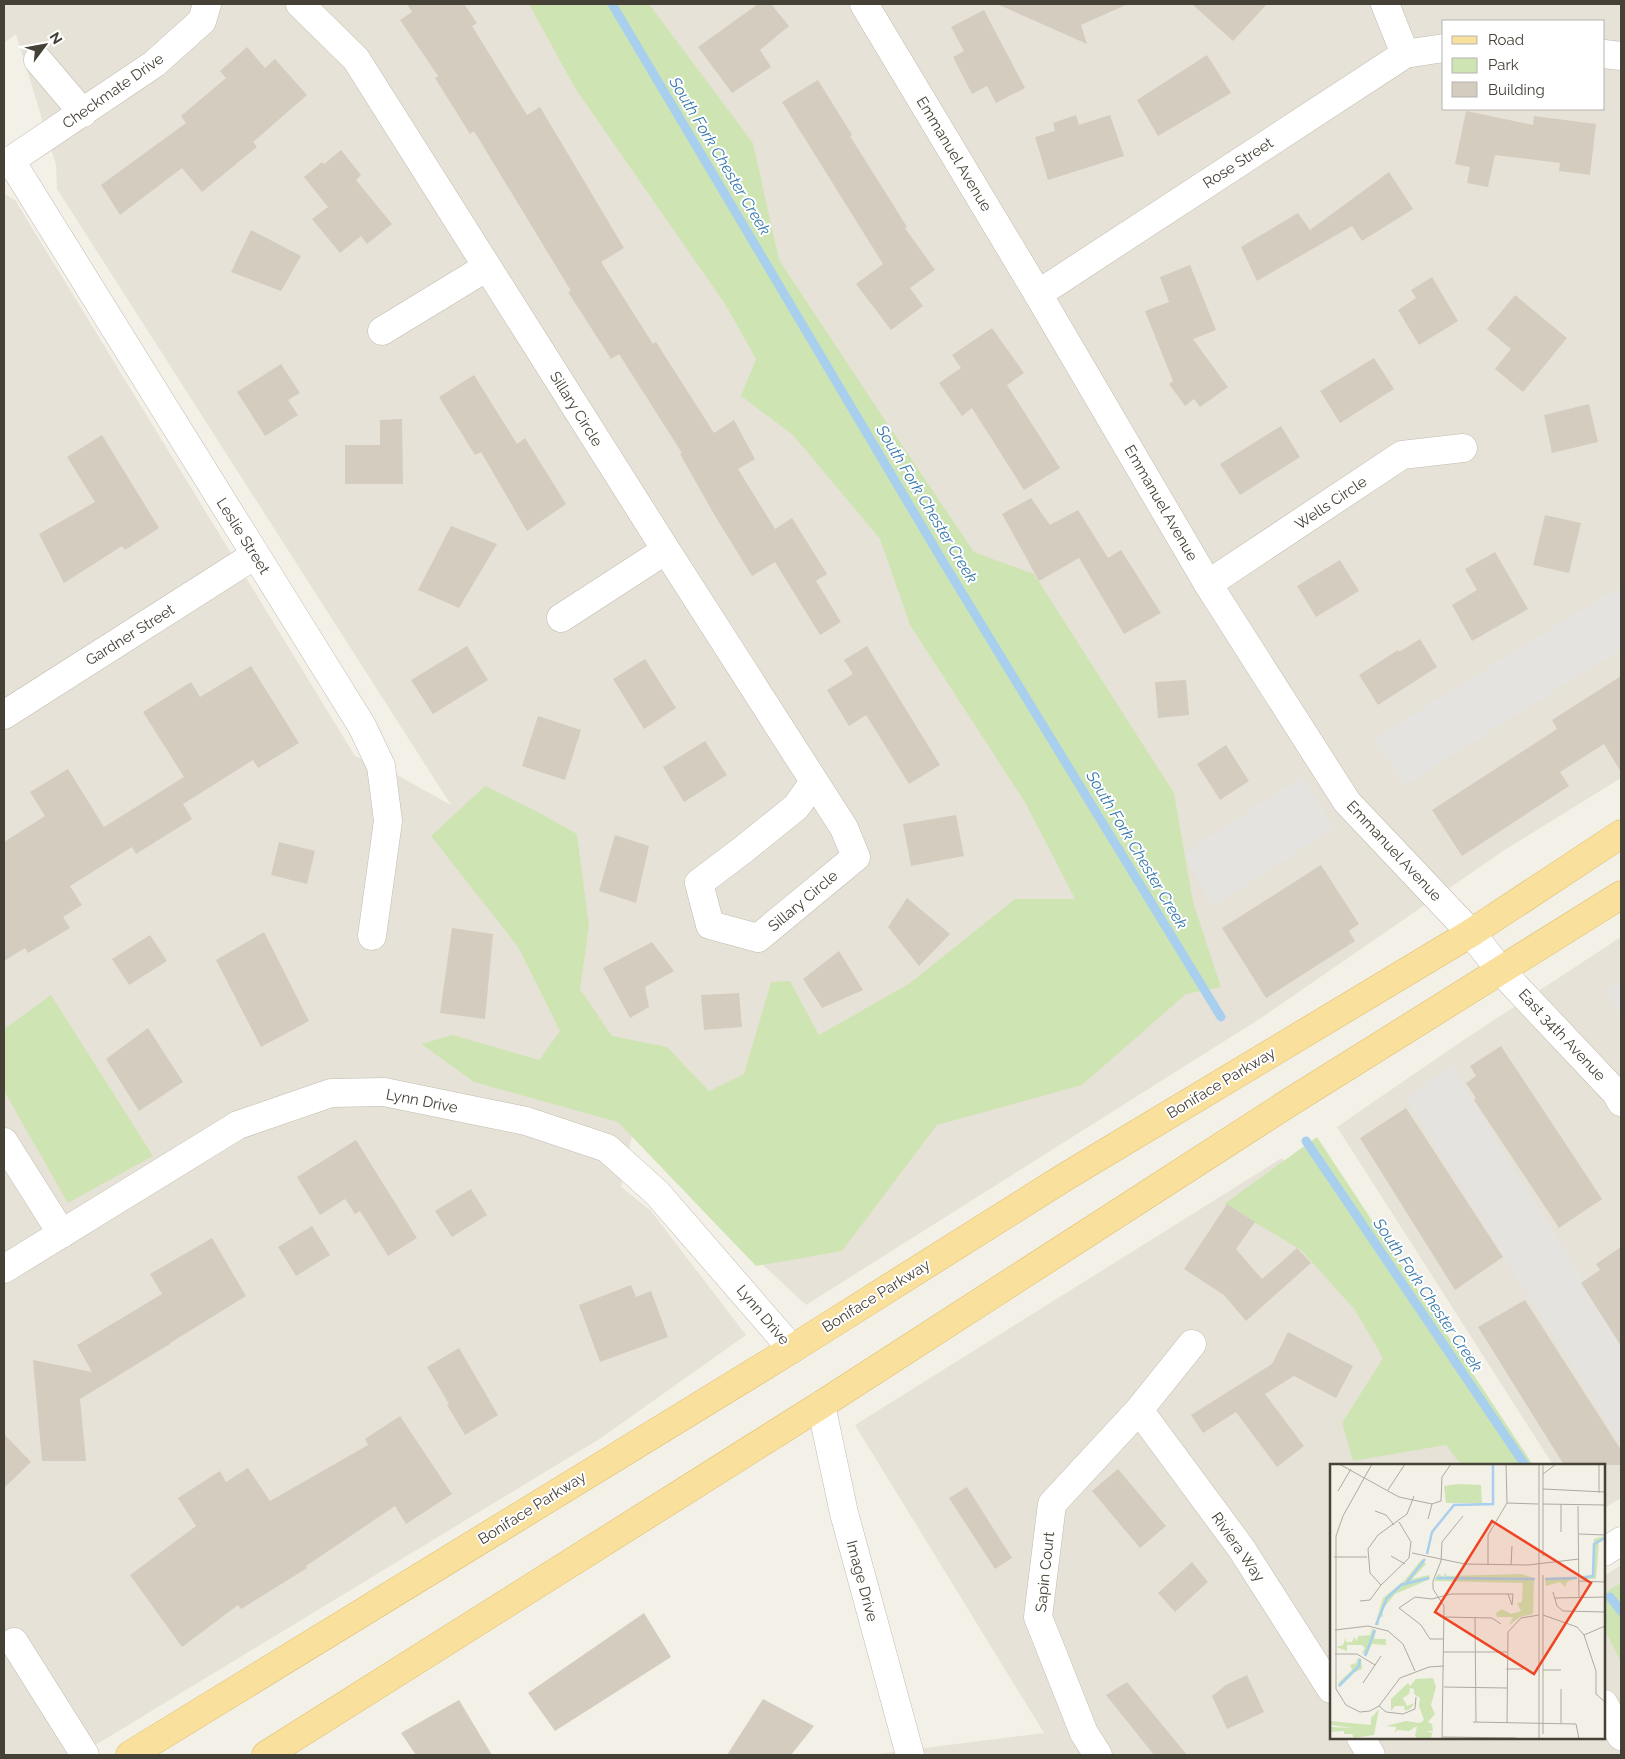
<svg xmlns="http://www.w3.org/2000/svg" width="1625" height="1759" viewBox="0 0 1625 1759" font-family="Raleway,sans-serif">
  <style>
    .residential { fill: #e7e2d7; fill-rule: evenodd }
    .green { fill: #cee5b3 }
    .parking { fill: #e5e3e0 }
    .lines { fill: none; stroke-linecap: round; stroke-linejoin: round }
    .stream { stroke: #a8cfed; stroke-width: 9 }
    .building { fill: #d4ccbe }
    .minor-casing { stroke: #c1bbae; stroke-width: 29 }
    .tertiary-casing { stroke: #c1bbae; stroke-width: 29 }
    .primary-casing { stroke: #ddbd6c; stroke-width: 29 }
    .minor { stroke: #fff; stroke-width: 28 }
    .tertiary { stroke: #fff; stroke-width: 28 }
    .primary { stroke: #f9e09c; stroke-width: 28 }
    .labels { text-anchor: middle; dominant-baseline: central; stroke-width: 4; stroke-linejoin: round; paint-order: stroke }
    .street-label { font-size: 15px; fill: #464137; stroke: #fff }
    .water-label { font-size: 16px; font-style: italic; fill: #3679ad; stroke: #fff }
    .inset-river { fill: none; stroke: #a8cfed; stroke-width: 2.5 }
    .inset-road { fill: none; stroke: #aeaaa1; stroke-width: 1 }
    .view { fill: #ee4524; fill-opacity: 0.15; stroke: #ee4524; stroke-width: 2.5 }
    .inset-edge { fill: none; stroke: #464137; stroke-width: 2.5 }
  </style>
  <rect width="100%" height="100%" fill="#f3f0e8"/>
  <path class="residential" d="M4,4h1617v774l-115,71 -245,169 -455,287 -45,-42 -123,-155 -17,79 30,24 95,124 -145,103 -522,317h-75v-1561l11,6 340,556 26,10 70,39 -394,-616 -1,-24 -40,-131 -12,9zM1444,21h160v88h-160z
    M1621,937v561l-17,10v-43h-51l-216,-338 125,-86z
    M1282,1158l212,307h-163v273h273v-162l17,-11v190h-752l175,-22 -189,-308z"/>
  <path class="green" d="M529,4h120l104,139 26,117 102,154 93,138 60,22 140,219 19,109 28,85 -35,7 -104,91 -145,40 -95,126 -86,15 -138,-144 -144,-40 -53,-38 32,-9 86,25 21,-29 -42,-84 -87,-111 54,-50 51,25 41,23 12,92 -9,63 32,47 55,11 42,44 35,-17 27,-92 19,-1 29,54 91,-52 105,-84h60l-49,-95 -116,-179 -30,-86 -87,-104 -52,-39 15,-37 -31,-55 -150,-216z
    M51,995l102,161 -85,47 -64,-112v-62z
    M1317,1137l216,328h-72l-15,-20 -93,16 -11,-38 41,-65 -28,-48 -54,-60 -77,-46z
    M1621,1583v79l-17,-33v-36z"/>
  <path class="parking" d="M1621,586v63l-216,136 -32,-46z
    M1303,776l31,52 -122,79 -27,-54z
    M1621,981v36l-16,-26z
    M1452,1066l169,277v102l-216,-347z"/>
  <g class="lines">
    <path class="stream" d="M612,4l333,561 276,452
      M1306,1141l219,324
      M1610,1597l11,14"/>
  </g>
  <path class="building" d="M407,4h57l13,19 -5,3 55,89 13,-8 84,141 -23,14 52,82 3,-2 58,91 20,-13 21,39 -17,10 37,60 17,-11 35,56 -11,7 25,41 -21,13 -45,-73 -23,14 -37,-60 -35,-62 2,-1 -63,-99 -8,5 -43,-67 3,-1 -97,-160 -4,3 -35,-56 3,-2 -38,-56 12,-8z
    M758,4h13l18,22 -29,24 11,17 -39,26 -34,-46z
    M997,4h131l-47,21 6,19z
    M1192,4h75l-34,37z
    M984,10l41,78 -29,15 -9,-17 -15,8 -19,-37 11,-6 -13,-24z
    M247,47l18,21 10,-9 32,36 -54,47 4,5 -55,45 -20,-24 -62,47 -19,-30 85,-62 -5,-7 45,-38 -6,-7z
    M1207,55l24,38 -73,43 -21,-36z
    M818,80l34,55 -2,1 57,91 -2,1 30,42 -25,18 13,18 -32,24 -35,-46 27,-20 -101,-162z
    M1466,111l67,14 1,-9 62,8 -6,51 -31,-4 1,-8 -65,-8 -7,32 -21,-4 3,-16 -15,-3z
    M1076,115l3,10 31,-10 14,41 -76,24 -13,-43 20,-6 -2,-8z
    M341,150l20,25 -5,5 36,44 -25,20 -6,-8 -21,17 -28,-34 16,-12 -24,-30 18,-15 2,2z
    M1389,172l24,37 -51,32 -10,-15 -95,55 -16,-34 57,-34 12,17z
    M251,230l50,26 -20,35 -50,-19z
    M1190,265l26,65 -23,9 35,48 -28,20 -6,-8 -9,7 -16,-22 4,-3 -28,-70 24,-9 -9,-25z
    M1432,277l26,44 -39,24 -21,-35 18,-12 -5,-8z
    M1515,295l52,43 -44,54 -28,-23 16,-20 -24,-20z
    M992,328l32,45 -17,12 53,83 -36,22 -52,-82 -10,8 -23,-33 22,-15 -9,-13z
    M1374,358l20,31 -54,34 -20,-32z
    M281,364l19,29 -12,7 10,15 -33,21 -28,-44z
    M474,375l43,69 8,-6 41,66 -39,27 -46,-79 -6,3 -36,-58z
    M1589,404l9,38 -46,11 -8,-38z
    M402,419l1,65h-58v-39h35v-25z
    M1281,426l19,31 -60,38 -20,-31z
    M102,435l57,93 -34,22 -3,-4 -58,37 -25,-49 56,-32 -28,-45z
    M1031,498l19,27 28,-15 30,48 13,-8 40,63 -37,21 -45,-76 -40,23 -37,-67z
    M1545,515l36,8 -12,50 -36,-8z
    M451,526l46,18 -38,64 -41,-18z
    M1495,552l33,57 -56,32 -20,-36 25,-15 -12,-21z
    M1340,560l19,31 -43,26 -19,-31z
    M1420,639l17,28 -59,38 -19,-30 39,-25 1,2z
    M467,646l21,34 -55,34 -22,-34z
    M867,646l73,119 -31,19 -43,-69 -17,11 -22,-36 26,-16 -9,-14z
    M645,659l31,49 -32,21 -31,-50z
    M251,666l48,77 -41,25 -5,-8 -70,44 9,15 -56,35 -4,-7 -62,39 12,19 -19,12 7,11 -42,25 -3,-5 -21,13v-119l41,-26 -15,-24 38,-23 36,58 80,-50 -41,-65 48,-30 9,15z
    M1621,676v96l-17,-28 -44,28 9,14 -107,70 -30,-46 125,-81 -5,-9z
    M1186,680l3,35 -31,3 -3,-36z
    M538,716l43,14 -16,50 -43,-14z
    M705,741l22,34 -43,27 -21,-35z
    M1226,745l23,36 -29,19 -23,-36z
    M956,815l8,41 -53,10 -8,-42z
    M615,835l34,11 -13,57 -37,-12z
    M279,842l36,9 -8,33 -36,-9z
    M1321,865l38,59 -10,7 6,10 -89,57 -44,-70z
    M907,898l43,36 -31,32 -31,-39z
    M452,928l41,6 -8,85 -45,-6z
    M264,932l45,89 -48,26 -45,-87z
    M150,935l17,26 -38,24 -17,-26z
    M652,942l22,29 -29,16 4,20 -19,11 -27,-50z
    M839,951l24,39 -41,18 -19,-29z
    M739,993l3,34 -38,3 -3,-35z
    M148,1028l35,54 -44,29 -33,-52z
    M1501,1046l101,153 -43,29 -85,-128 2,-2 -10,-15 10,-7 -6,-10z
    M1406,1108l97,149 -48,33 -95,-152z
    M356,1140l61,98 -29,18 -28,-45 -5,3 -10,-15 -25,16 -23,-38z
    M471,1189l16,26 -35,22 -17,-26z
    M1227,1204l28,18 -19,27 26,30 35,-31 14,15 -65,58 -22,-26 -40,-26z
    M312,1226l18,29 -34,21 -18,-29z
    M212,1238l34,58 -76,47v1l-90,55 6,62h-44l-9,-101 59,12 -15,-27 85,-51 -12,-20z
    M1621,1247v99l-40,-63 19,-13 -4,-6z
    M631,1285l5,12 15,-6 17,46 -68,25 -21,-57z
    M1525,1300l96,150v15h-57l-86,-138z
    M1288,1332l65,34 -17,32 -42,-22 -29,18 39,52 -27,21 -41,-55 -33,21 -12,-18 81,-51z
    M459,1348l39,67 -33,20 -18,-30 2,-1 -22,-37z
    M400,1416l52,78 -46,30 -11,-18 -89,60 1,2 -66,41 -3,-4 -56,42 -52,-72 66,-49 -18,-28 42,-27 6,11 22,-14 22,33 98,-56 -3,-6z
    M4,1434l27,28 -27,26z
    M1118,1469l48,57 -26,22 -48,-57z
    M967,1487l45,71 -17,11 -46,-71z
    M1192,1562l16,20 -33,30 -17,-19z
    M644,1613l27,44 -116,74 -27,-38z
    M1247,1675l17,37 -37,17 -15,-33 14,-11z
    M1127,1682l60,73h-33l-48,-60z
    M763,1699l51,27 -23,29h-64z
    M459,1700l33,55h-76l-15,-22z"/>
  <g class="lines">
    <g class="minor-casing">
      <path id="minor" d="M300,4l56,55 310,491 178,278 12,29 -98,81 -48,-13 -11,-42 45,-34 52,-42 18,-25
        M1385,4l20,50
        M1604,54l17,2
        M38,60l45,53
        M11,161l351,565 19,40 7,55 -16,115
        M4,165l150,-101 48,-43 5,-17
        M1038,294l367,-240 39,-6
        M382,331l105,-64
        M1208,584l194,-129 61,-7
        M561,618l105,-68
        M4,715l251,-160
        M4,1142l58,92
        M4,1269l234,-144 93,-32 53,-1 142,29 81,27 50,45 135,156
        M821,1405l23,108 66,242
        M1139,1410l102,138 90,141
        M1604,1552l17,-11
        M14,1642l71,113
        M1604,1704l17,32
        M1361,1738l10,17
        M1098,1755l-14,-22 -46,-116 14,-113 87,-94 53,-66"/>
    </g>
    <g class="tertiary-casing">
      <path id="tertiary" d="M864,4l174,290 170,290 139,218 124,131 30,38 115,122 5,9"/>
    </g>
    <g class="primary-casing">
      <path id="primary" d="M130,1755l662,-406 273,-172 406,-244 150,-99
        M266,1755l555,-350 466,-301 334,-209"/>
    </g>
    <use href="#minor" class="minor"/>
    <use href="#tertiary" class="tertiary"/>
    <use href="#primary" class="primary"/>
  </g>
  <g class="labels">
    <g class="street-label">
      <text transform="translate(113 91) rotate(-35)">Checkmate Drive</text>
      <text transform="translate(954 154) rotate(59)">Emmanuel Avenue</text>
      <text transform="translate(1238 163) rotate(-33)">Rose Street</text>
      <text transform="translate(576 409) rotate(58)">Sillary Circle</text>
      <text transform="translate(1161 503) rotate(60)">Emmanuel Avenue</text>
      <text transform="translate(1331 503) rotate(-34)">Wells Circle</text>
      <text transform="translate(243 536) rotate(58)">Leslie Street</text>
      <text transform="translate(130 635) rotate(-32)">Gardner Street</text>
      <text transform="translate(1394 851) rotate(47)">Emmanuel Avenue</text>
      <text transform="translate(803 901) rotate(-40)">Sillary Circle</text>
      <text transform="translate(1562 1035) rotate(47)">East 34th Avenue</text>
      <text transform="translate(1221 1083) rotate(-31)">Boniface Parkway</text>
      <text transform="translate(422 1101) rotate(11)">Lynn Drive</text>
      <text transform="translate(876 1296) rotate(-32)">Boniface Parkway</text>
      <text transform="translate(763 1315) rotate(50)">Lynn Drive</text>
      <text transform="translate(532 1508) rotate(-32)">Boniface Parkway</text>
      <text transform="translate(1238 1547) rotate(55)">Riviera Way</text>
      <text transform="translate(1045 1572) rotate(-84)">Sapin Court</text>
      <text transform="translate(862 1581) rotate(75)">Image Drive</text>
    </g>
    <g class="water-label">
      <text transform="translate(720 156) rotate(59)">South Fork Chester Creek</text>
      <text transform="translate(927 504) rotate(59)">South Fork Chester Creek</text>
      <text transform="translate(1137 850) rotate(59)">South Fork Chester Creek</text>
      <text transform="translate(1428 1295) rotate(56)">South Fork Chester Creek</text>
    </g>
  </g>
  <g transform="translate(1330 1464)">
    <rect width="275" height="275" fill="#f3f0e8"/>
    <path d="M127,20l24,1 1,18h-36l-2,-17zM275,72l-6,5 -3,38h-15v-3l12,-1 1,-36zM92,95l4,5 -14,15 17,-4 1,4 -35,15 -13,16 1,7 -4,-1v9h-4l8,-27 22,-18zM115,108l2,4 74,-2 13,4 -1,36 -13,3 -11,8 4,-8h-16l-1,-4 6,-4 9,5 10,-3 -4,-8 5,-1 1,-19 -89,-2 4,-7 6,3zM215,114l29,-1 3,1 -10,4 -2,5 -5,-5 -14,4zM42,165l4,1 -2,9h12v6l-14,-1 -5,11 -5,-2 3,-5 -3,-3h-15v6l-11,-4 7,-2 3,-8v5h6l2,-5 3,4 1,-5 12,-1zM28,194l3,1 1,10 -11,5 -13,13 1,-5 13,-12 -2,-5 6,-2zM103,214l3,9 -5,18 4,9 -7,8 4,2 1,7h-6l5,2 -1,6h-13l-3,-3 2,-10 -8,5 -12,-1 -2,3 1,-6 -10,-1 20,-5 14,2 4,-3 -5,-14 1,-8 -6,-4v-5l-4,-1 -1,6 -6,4 4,8 8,-3 -5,6 -5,2 -1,-5h-9l-4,5v-12l17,-16 2,3 6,-7zM49,245l-5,26 -20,3 -2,-4h-8v-3l-14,1v-5l24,1 -24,-3v-4l41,4v-7z" fill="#cee5b3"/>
    <path class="inset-river" d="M97,90l5,-22 22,-27 39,-1v-40M106,114l99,1M252,114l11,-2 1,-32 11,-6M215,115l32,-1M77,118l18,-23M46,161l11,-27 14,-13 28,-7M35,192l10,-26M9,222l20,-20 1,-7"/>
    <path class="inset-road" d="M9,0l60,33 33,7 9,-3 1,-24 9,-13M42,0l-29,52 -7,20v153l10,16 14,7 10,-1 9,-5 21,-28 29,-11 15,-1M209,0v275M213,10l13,-10M213,25l62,3M58,26l17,-26M8,27l13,-22M269,29v-29M177,39l31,1M213,40l62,1M231,40v28M248,42l1,91M45,47l11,4 8,10M98,55l4,-15M249,70l26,1M82,89l53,11 63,1 51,-6M61,92l14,8M213,92v-92M4,93h33M158,100v-29l19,-32 -1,-39M181,101l1,-19M213,111v159M249,117l26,1M51,121l-11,-12 -2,-24 10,-14 29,-21 7,-18M223,128l4,14 6,5 42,1M225,134l50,-1M30,137l10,-1 11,-15 28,-27 2,-16 -12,-20M213,151l34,12 7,8 21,-9M115,153l47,1 9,6M145,153l1,105M5,166l33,-4 20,5 15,13 12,27M254,171l12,36v23l9,8M114,175h-14l-9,-14 -22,-17 16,-11 17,2 19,-5h62l-1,11 -4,-11M113,188h64M5,190h22l18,11M176,205h17M213,206h18M33,219l18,-27M114,223l63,1M49,242l7,6 17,2 12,-5 1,-12M143,258l103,2 3,15M177,259l1,-91 13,-14 18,-3M231,259v-34M113,273l73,1M27,275h52M112,275l2,-133 -11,-17v-8l8,-20 1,-19 21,-26"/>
    <path class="view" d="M162,57l99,62 -57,91 -99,-62z"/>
    <rect width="275" height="275" class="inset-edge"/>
  </g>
  <rect width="1625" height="1759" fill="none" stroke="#464137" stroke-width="10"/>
  <rect x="1442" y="20" width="162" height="90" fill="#ffffff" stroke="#b5b3af"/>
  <rect x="1452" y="36" width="25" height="8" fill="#f9e09c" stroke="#b5b3af"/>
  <text x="1488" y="45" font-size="15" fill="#464137">Road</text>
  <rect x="1452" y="58" width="25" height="15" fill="#cee5b3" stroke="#b5b3af"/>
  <text x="1488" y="70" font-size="15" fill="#464137">Park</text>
  <rect x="1452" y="82" width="25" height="15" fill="#d4ccbe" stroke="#b5b3af"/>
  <text x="1488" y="95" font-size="15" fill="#464137">Building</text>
  <g transform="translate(45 45) rotate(58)" stroke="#ffffff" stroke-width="4" paint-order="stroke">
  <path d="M0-4L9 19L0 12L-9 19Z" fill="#464137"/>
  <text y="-8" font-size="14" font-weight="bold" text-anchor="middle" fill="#464137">N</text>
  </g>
</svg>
